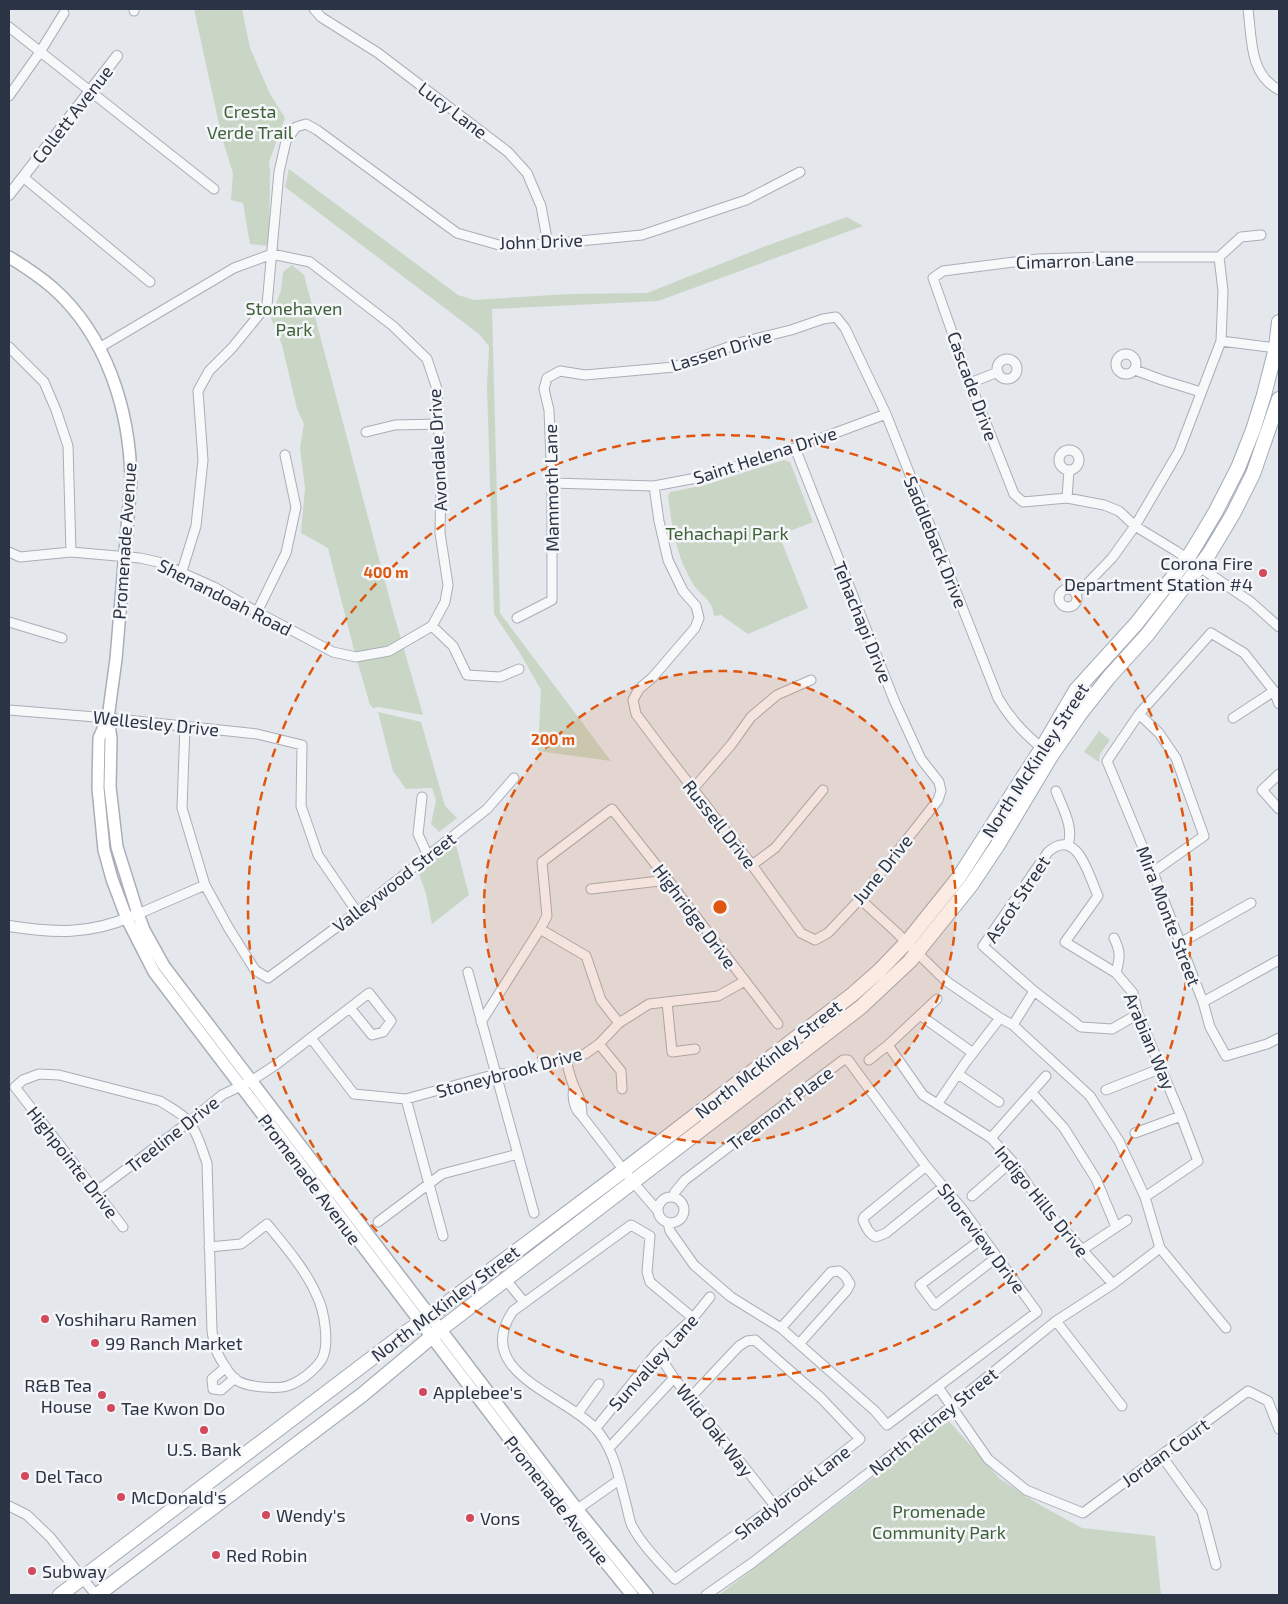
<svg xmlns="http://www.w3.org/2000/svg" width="1288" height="1604" viewBox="0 0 1288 1604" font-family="'Exo 2',sans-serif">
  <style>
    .green { fill: #c9d6c5 }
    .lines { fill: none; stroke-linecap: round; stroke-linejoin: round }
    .minor-casing { stroke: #a9aeb7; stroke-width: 11 }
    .tertiary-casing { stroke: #a9aeb7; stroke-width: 12 }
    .secondary-casing { stroke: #a9aeb7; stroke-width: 14 }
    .primary-casing { stroke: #a3abb8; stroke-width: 16 }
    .minor { stroke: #f7f8fa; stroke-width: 9 }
    .tertiary { stroke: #f7f8fa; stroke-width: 10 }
    .secondary { stroke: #fff; stroke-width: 11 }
    .primary { stroke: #fff; stroke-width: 14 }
    .ring { fill: none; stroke: #df570f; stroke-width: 2.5; stroke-dasharray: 9 6 }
    .poi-dot { fill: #d1495b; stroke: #f4f6f9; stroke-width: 2 }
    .labels { text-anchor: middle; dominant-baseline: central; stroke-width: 5; stroke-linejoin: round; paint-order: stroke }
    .street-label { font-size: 18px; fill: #2b3445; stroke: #f4f6f9 }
    .park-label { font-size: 18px; fill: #3f6138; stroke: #f4f6f9 }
    .poi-label { font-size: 18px; fill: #2b3445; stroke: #f4f6f9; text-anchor: start }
    .centre { fill: #df570f; stroke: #f4f6f9; stroke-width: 2.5 }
    .ring-label { font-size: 15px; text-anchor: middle; font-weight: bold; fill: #df570f; stroke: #f4f6f9; stroke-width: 5; stroke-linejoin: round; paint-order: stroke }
  </style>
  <rect width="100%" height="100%" fill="#e4e7ec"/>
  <path class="green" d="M194,9h48l8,39 20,46 15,24 -16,44 1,7 -1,77 -19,-2 -7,-41 -12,-3 2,-27 -11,-35z
    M289,169l169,126 16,5 95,-6 78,-1 119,-47 81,-29 16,9 -205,75 -166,8 8,304 111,148 -73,-10 3,-61 -21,-37 -26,-39 -7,-227 2,-41 -10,-12 -194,-147z
    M292,265l12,10 88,333 31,107 -44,-8 -7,1v-2l-2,-1 -17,-59 -25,-98 -27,-15 4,-45 -5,-40 4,-24 -7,-15 -15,-64 -11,-27 10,-28 2,-18z
    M784,460l6,2 23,60 -34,13 29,73 -60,26 -27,-19 -7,1c-1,-15 -10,-18 -18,-28 -5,-6 -10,-17 -13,-24 -9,-22 -12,-45 -15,-68l2,-4 35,-7z
    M378,712l43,10 24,84 12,12 -18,14 -8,-8 5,-24 -4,-12 -26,1 -13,-18z
    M1099,731l11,9 -10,14 -1,8 -15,-10z
    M455,841l14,54 -37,29 -6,-30 -8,-23z
    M949,1421l50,57 41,27 42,23 73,8 6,59h-442l224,-171 1,1z"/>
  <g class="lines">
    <g class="minor-casing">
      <path id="minor" d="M314,9l7,8 57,36 130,99 19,21 14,33 7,38
        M1248,9c4,30 1,65 31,81
        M134,11v-2
        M9,27l205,162
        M9,96l31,-44 24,-39
        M23,177l127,105
        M1219,257h-116l-65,2 -95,12 -10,7 37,105 44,111 9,8 44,-4 37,7 15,6 16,15 41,25 75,51 28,25
        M1219,257l22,-20 20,-2
        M1221,341l55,7
        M9,347l35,35 12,28 12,36 3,106
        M99,348l135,-80 38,-14 38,8 83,64 34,33 10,30 4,93 -1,51 8,52 -3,17 -13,24
        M1116 364a10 10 0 1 1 20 0a10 10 0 1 1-20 0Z
        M997 369a10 10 0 1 1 20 0a10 10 0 1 1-20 0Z
        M1135,370l27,10 39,12
        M970,383l28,-11
        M366,432l29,-7 44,-1
        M1059 460a10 10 0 1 1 20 0a10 10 0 1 1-20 0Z
        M552,483l102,3 53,-10 88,-28 91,-34
        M654,486l5,35 9,39 15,31 13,15 3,12 -4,10 -43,50 -13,11 -6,11 3,14 27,36 89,115 49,68 14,7 13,-7 32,-34 78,-99 3,-9 -2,-9 -18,-23 -27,-59 -99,-252
        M1067,498l2,-28
        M9,552l11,5 51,-5 69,6 18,4 56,25 43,25 76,40 23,5 33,-6 43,-25
        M182,571l14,-45 7,-66 -5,-69 11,-20 23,-23 35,-43 12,-133 7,-31 10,-14 10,-3 11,6 140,103 42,12 49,-1 94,-9 104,-35 54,-28
        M1059 598a9 9 0 1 1 18 0a9 9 0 1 1-18 0Z
        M1075,593l11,-8 26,-27 23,-32 44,-75 42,-110 2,-50 -4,-34
        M257,612l29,-59 10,-46 -11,-52
        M517,618l35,-18v-117l-3,-73 -5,-21 3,-11 13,-7 25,4 89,-8 68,-25 49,-12 32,-11 13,-2 9,11 41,86 112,284c13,22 27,36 46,52
        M9,622l53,16
        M432,626l21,20 14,29 33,2 19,-8
        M1279,704l-5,-13 -30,-38 -33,-20 -72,81 -32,47 46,111 50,130 7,25 16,29 41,-12 12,-6
        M9,710l99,8 149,16 45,11 -1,61 17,49 39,57
        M1139,714l20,19 17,25 28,78 -51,36
        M1233,718l41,-27
        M185,726l-3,82 23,77 23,42 27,43 13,8 89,-66 130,-103 27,-31
        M1279,774l-17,16 17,19
        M693,789l38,-44 20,-28 26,-22 34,-15
        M1056,791c7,18 18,36 12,54
        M422,797l-4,37 10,22
        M752,865l23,-17 48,-58
        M591,889l77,-9
        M860,899l35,32 51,50 54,37 13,7 77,71 29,45 26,56 15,51 66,80
        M138,914l67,-29
        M540,929l46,27 15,44 18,23
        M1114,938c7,14 6,20 2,35
        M1180,943l71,-40
        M468,972l66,241
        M937,999l-49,46 35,50 68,43 21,23 29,43 72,80
        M667,1002l5,50 23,-3
        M1203,1002l76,-42
        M1138,1014l-26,15 -31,-2 -47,-36 -51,-45 65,-94c29,-26 41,24 50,44l-33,46 51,31 17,20 5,21 43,102 17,45 -53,36
        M920,1015l53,38
        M481,1022l59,-93 7,-13 -5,-54 70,-53 56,71 110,144
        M1013,1025l21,-34
        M311,1038l43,56 52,5 90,-25 17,-1 72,-19 14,-10 20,-21 30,-19 69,-8 27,-15
        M599,1044l22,27 1,18
        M566,1060c2,8 4,16 7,24 5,12 9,17 9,32
        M869,1060l19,-15
        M958,1074l41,28
        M574,1086c-2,11 -1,22 8,30l51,66 25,29
        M1106,1090l56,-22
        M1032,1093l32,35 32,51 20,48
        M406,1099l37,137
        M938,1103l28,-41 34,-44
        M1135,1133l46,-17
        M991,1138l55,-62
        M926,1166l-62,51 -1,3c3,7 6,14 13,17l10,-4 57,-46
        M97,1191l92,-69 33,-27 29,-14 26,-17 92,-71 22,28 -8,11 -11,3 -22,-27
        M972,1196l40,-35
        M658 1210a13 13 0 1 1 26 0a13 13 0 1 1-26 0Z
        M378,1222l64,-48 76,-20
        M668,1223l2,8 24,34 37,32 50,31 94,83 12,14 150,-113 -74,-102 -37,-44 -78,-106h-5l-158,120 -10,12 -2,5
        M123,1227l-108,-140 8,-7 16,-6 20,1 101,26c9,6 22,12 29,21 9,11 13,28 18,41l5,168c1,6 2,13 4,19 3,7 14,27 22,31 10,6 41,9 52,4 11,-4 26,-16 32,-26 8,-15 2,-49 -5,-63 -11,-26 -32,-50 -50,-72l-26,20 -32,3
        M983,1238l-63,47 15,20 62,-48
        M1082,1250l45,-30
        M506,1280l18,22
        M1056,1321l66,85
        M781,1328l50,-56 8,-1 6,5 5,8 -3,6 -48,54
        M657,1352l17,26 101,128
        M226,1367l-14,12 1,10 8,1 14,-12
        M938,1387l50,72 38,31 57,23 165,-122 20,10 11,28
        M690,1398l49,-52 8,-5 8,-1 66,58 39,41 -85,67 -100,73c-14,-15 -33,-34 -43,-53 -3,-6 -4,-15 -6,-22 -7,-26 -12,-56 -31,-76 -30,-33 -124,-56 -82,-117l118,-86 19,11 -3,36 3,10 43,36
        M578,1413l21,-29
        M596,1428l61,-76 36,-34 17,-21
        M609,1448l65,-70
        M1161,1455l41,57 14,53
        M9,1506l18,9 23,22 46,58
        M572,1513l47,-33
        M706,1595l46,-32 132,-102 172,-140 57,-37 47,-36"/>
    </g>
    <g class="tertiary-casing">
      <path id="tertiary" d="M9,195l108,-139
        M9,926c44,7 81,9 123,-10"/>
    </g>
    <g class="secondary-casing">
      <path id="secondary" d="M9,257c15,9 30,19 44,31 54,48 77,123 78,193l-15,178 -8,59 -9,20 -1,50 6,62 8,29 15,40 27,53 414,544 64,79
        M108,719l3,19 -1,49 7,60 21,67 6,16 20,36 413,543 70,86"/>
    </g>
    <g class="primary-casing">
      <path id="primary" d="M60,1595l345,-262 25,-17 193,-145 230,-177 26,-23 28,-29 52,-65 83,-129 34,-58 60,-66 51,-65 10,-16 19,-32 22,-43 15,-38 11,-35 12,-47 3,-26
        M97,1595l265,-200 79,-66 420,-322 49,-46 61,-76 28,-42 52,-87 29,-42 29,-37 38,-42 62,-81 24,-40 20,-40 26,-75"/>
    </g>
    <use href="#minor" class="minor"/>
    <use href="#tertiary" class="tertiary"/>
    <use href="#secondary" class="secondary"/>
    <use href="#primary" class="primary"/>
  </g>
  <circle cx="720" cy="907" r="236" fill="#df570f" fill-opacity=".12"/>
  <g class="ring">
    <circle cx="720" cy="907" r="236"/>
    <circle cx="720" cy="907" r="472"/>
  </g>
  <g class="poi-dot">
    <circle cx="1263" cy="573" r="5"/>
    <circle cx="45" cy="1319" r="5"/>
    <circle cx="95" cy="1343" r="5"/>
    <circle cx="423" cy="1392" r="5"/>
    <circle cx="102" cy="1395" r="5"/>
    <circle cx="111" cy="1408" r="5"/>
    <circle cx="204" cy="1430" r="5"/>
    <circle cx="25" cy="1476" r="5"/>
    <circle cx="121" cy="1497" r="5"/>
    <circle cx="266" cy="1515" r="5"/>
    <circle cx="470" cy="1518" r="5"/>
    <circle cx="216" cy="1555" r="5"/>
    <circle cx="32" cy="1571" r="5"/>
  </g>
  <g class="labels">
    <g class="street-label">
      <text transform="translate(453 110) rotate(37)">Lucy Lane</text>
      <text transform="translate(72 114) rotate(-52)">Collett Avenue</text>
      <text transform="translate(541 241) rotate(-2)">John Drive</text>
      <text transform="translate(1075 260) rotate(-2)">Cimarron Lane</text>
      <text transform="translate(721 350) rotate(-17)">Lassen Drive</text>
      <text transform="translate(973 386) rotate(70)">Cascade Drive</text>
      <text transform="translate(437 450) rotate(-93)">Avondale Drive</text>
      <text transform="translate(765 455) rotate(-18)">Saint Helena Drive</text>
      <text transform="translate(551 488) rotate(-91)">Mammoth Lane</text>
      <text transform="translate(124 541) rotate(-86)">Promenade Avenue</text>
      <text transform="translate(936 542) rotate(68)">Saddleback Drive</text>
      <text transform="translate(225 597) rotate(27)">Shenandoah Road</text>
      <text transform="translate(863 622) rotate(68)">Tehachapi Drive</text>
      <text transform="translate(156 723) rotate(6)">Wellesley Drive</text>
      <text transform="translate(1035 760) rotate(-57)">North McKinley Street</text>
      <text transform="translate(720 824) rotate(52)">Russell Drive</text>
      <text transform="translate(882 869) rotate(-51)">June Drive</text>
      <text transform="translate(394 882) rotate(-38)">Valleywood Street</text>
      <text transform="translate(1017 899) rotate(-56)">Ascot Street</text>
      <text transform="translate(695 916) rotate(53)">Highridge Drive</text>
      <text transform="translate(1169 916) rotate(69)">Mira Monte Street</text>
      <text transform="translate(1150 1041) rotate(67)">Arabian Way</text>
      <text transform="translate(768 1059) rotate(-38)">North McKinley Street</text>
      <text transform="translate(509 1072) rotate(-15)">Stoneybrook Drive</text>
      <text transform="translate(780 1108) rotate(-37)">Treemont Place</text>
      <text transform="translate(172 1134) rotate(-38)">Treeline Drive</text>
      <text transform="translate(73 1162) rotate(52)">Highpointe Drive</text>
      <text transform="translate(310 1179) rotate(53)">Promenade Avenue</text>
      <text transform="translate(1042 1201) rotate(51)">Indigo Hills Drive</text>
      <text transform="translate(982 1238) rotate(53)">Shoreview Drive</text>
      <text transform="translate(445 1303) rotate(-37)">North McKinley Street</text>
      <text transform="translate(653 1362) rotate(-48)">Sunvalley Lane</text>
      <text transform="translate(933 1421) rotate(-39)">North Richey Street</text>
      <text transform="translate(715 1430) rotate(52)">Wild Oak Way</text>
      <text transform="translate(1165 1452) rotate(-36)">Jordan Court</text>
      <text transform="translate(792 1492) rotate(-38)">Shadybrook Lane</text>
      <text transform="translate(557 1500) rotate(52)">Promenade Avenue</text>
    </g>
    <g class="park-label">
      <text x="250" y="111">Cresta<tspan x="250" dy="21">Verde Trail</tspan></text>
      <text x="294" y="308">Stonehaven<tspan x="294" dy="21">Park</tspan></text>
      <text x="727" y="533">Tehachapi Park</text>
      <text x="939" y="1511">Promenade<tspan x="939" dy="21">Community Park</tspan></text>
    </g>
    <g class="poi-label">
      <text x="1253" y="563" text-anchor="end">Corona Fire<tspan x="1253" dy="21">Department Station #4</tspan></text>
      <text x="55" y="1319">Yoshiharu Ramen</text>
      <text x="105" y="1343">99 Ranch Market</text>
      <text x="92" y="1385" text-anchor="end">R&amp;B Tea<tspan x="92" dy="21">House</tspan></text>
      <text x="433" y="1392">Applebee's</text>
      <text x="121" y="1408">Tae Kwon Do</text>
      <text x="204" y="1449" text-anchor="middle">U.S. Bank</text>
      <text x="35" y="1476">Del Taco</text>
      <text x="131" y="1497">McDonald's</text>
      <text x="276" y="1515">Wendy's</text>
      <text x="480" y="1518">Vons</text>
      <text x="226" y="1555">Red Robin</text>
      <text x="42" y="1571">Subway</text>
    </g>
  </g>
  <circle cx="720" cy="907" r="8" class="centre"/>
  <g class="ring-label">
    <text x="386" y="578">400 m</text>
    <text x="553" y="745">200 m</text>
  </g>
  <rect width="1288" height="1604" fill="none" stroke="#2b3445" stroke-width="20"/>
</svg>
